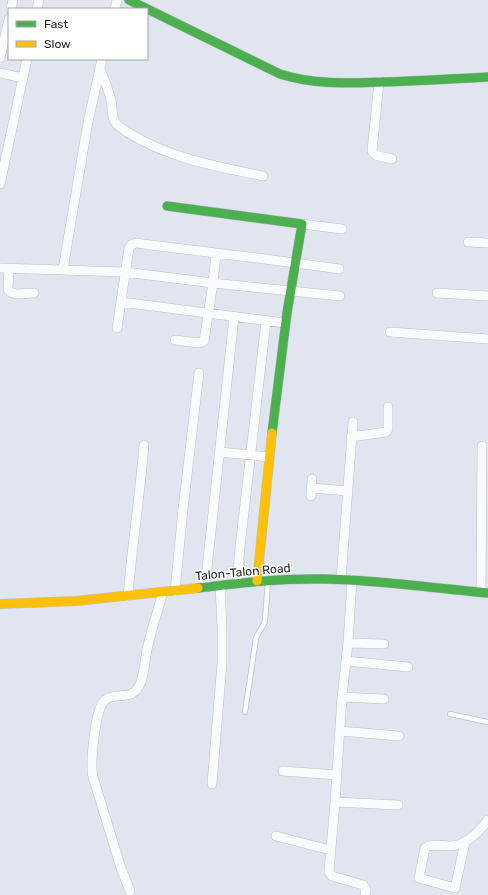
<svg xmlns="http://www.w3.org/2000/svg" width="488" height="895" viewBox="0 0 488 895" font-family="Rubik,sans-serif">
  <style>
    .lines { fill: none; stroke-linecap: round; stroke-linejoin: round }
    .lane-casing { stroke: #bcc1c8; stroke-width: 6 }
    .street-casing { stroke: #bcc1c8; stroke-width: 10 }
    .fast-casing { stroke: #bcc1c8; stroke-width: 10 }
    .slow-casing { stroke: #bcc1c8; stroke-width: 10 }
    .lane { stroke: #fafbfd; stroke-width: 4.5 }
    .street { stroke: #fafbfd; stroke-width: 9 }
    .fast { stroke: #4caf50; stroke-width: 9 }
    .slow { stroke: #ffc107; stroke-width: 9 }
    .labels { text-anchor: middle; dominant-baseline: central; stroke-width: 3; stroke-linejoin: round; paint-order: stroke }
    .street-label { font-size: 12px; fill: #1a1e24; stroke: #fff }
  </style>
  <rect width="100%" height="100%" fill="#e0e5ef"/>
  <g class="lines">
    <g class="lane-casing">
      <path id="lane" d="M245,712l11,-74c2,-6 7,-10 9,-17l3,-40
        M450,714l38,8"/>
    </g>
    <g class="street-casing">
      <path id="street" d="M11,9l2,-9
        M37,9l2,-9
        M115,9l2,-9
        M0,58l9,-39
        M100,69c4,11 9,21 11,32 2,7 0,15 4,21 3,5 10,8 14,11 39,25 90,34 134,43
        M0,73l23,5
        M379,82l-7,69 3,4 17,4
        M0,184l27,-125
        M302,224l40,5
        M468,242l20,1
        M0,268l125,4 88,11 127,13
        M9,269l-1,20 2,3 6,2 18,-1
        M63,269l25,-147 14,-63
        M437,293l51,3
        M121,302l164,21
        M117,328l12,-80 2,-3 5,-2c68,9 136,16 203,26
        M390,332l98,7
        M175,340l24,3 5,-2 9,-58 3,-29
        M351,437l35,-5 2,-3v-22
        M220,452l50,5
        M312,488l36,3
        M311,496l1,-17
        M341,579l12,-157
        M352,580l-4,63 -6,54 -7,105 -6,70 3,4 31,9 3,4 -1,6
        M237,583l3,-36 26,-226
        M205,587l29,-270
        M175,591l8,-82 16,-136
        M481,592l1,-146
        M128,596c4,-51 12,-100 16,-151
        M348,643l36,1
        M346,661l62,6
        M342,697l42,2
        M340,731l59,5
        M283,771l54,4
        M212,784l10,-121v-35l-2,-43
        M335,802l63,3
        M276,836l54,14
        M465,842l-10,46 -36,-10 6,-30 3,-2c7,-2 15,0 22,0 16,0 29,-14 38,-26
        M130,891l-9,-23 -28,-91c-3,-12 2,-70 12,-77 12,-9 28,3 36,-18 4,-12 4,-25 7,-37 4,-17 10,-35 15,-53"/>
    </g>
    <g class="fast-casing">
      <path id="fast" d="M129,0l151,74c34,11 68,9 104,8 34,-1 69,-3 104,-5
        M167,206l135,18 -15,89 -15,120
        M198,588c42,-5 84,-10 125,-9 55,1 110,9 165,14"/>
    </g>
    <g class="slow-casing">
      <path id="slow" d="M257,581l15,-148
        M0,604l76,-3 122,-13"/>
    </g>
    <use href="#lane" class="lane"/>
    <use href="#street" class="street"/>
    <use href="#fast" class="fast"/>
    <use href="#slow" class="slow"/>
  </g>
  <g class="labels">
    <g class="street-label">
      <text transform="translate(243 572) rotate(-5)">Talon-Talon Road</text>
    </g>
  </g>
  <rect x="8" y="8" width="140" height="52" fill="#ffffff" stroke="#a3a5a7"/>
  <rect x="16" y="21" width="20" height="6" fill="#4caf50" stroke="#a3a5a7"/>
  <text x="44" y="28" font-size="12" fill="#1a1e24">Fast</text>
  <rect x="16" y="41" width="20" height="6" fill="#ffc107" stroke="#a3a5a7"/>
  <text x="44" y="48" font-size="12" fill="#1a1e24">Slow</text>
</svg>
